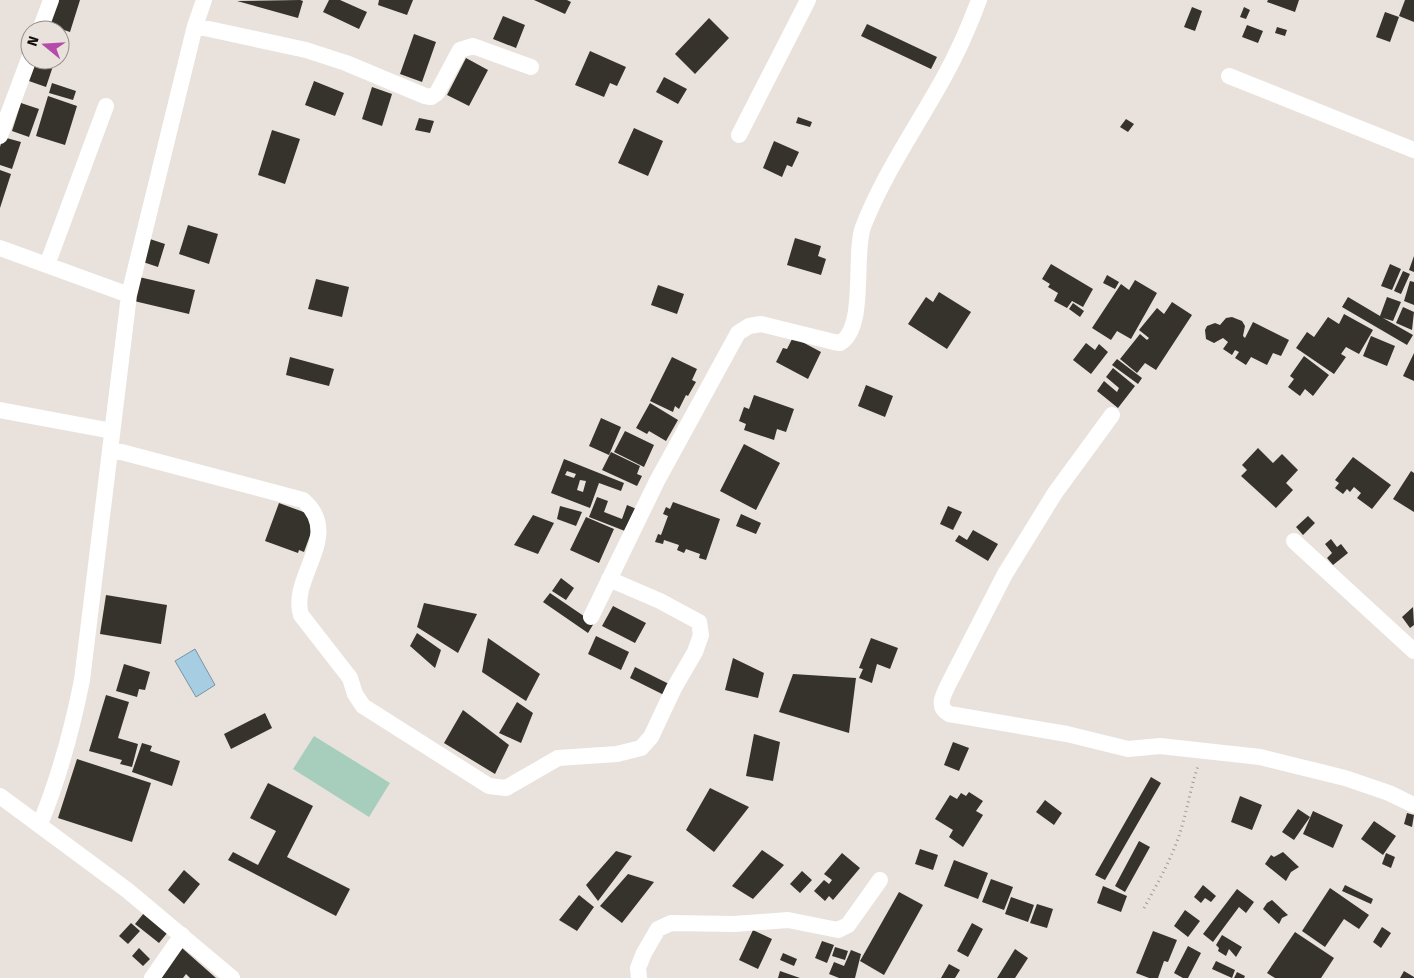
<svg xmlns="http://www.w3.org/2000/svg" width="1414" height="978" viewBox="0 0 1414 978" font-family="'Fira Sans',sans-serif">
  <style>
    .green { fill: #a7cebc }
    .water { fill: #a6cde2; stroke: #7994a2 }
    .building { fill: #36322c; fill-rule: evenodd }
    .lines { fill: none; stroke-linecap: round; stroke-linejoin: round }
    .path { stroke: #9f9995; stroke-width: 3; stroke-dasharray: 1 4; stroke-linecap: butt }
    .street { stroke: #fff; stroke-width: 16 }
  </style>
  <rect width="100%" height="100%" fill="#e9e2dc"/>
  <path class="green" d="M314,736l76,47 -21,34 -76,-48z"/>
  <path class="water" d="M195,649l20,36 -19,12 -21,-36z"/>
  <path class="building" d="M57,0h23l-10,32 -21,-7z
    M300,0l3,1 -5,17 -61,-17z
    M329,0h11l27,12 -8,17 -36,-17z
    M379,0h34l-6,15 -29,-10z
    M534,0h33l4,2 -6,12z
    M1268,0h31l-4,12 -28,-10z
    M1405,0h9v22l-15,-6z
    M1192,7l10,4 -7,20 -11,-4z
    M1244,7l6,3 -4,9 -6,-2z
    M1385,12l14,5 -9,25 -14,-5z
    M503,16l22,9 -9,23 -23,-9z
    M709,18l20,20 -34,36 -20,-20z
    M867,24l70,33 -6,12 -70,-33z
    M1247,25l16,6 -5,12 -16,-6z
    M1277,27l10,3 -2,6 -10,-3z
    M414,34l22,8 -14,40 -22,-8z
    M590,51l36,16 -9,19 -7,-3 -6,14 -29,-12z
    M466,58l22,12 -19,36 -22,-11z
    M33,60h22l-9,27 -20,-7z
    M664,77l23,12 -9,15 -22,-12z
    M314,81l30,12 -9,23 -30,-11z
    M52,83l24,8 -3,9 -24,-7z
    M372,87l20,7 -10,32 -20,-7z
    M48,96l29,10 -12,39 -29,-9z
    M21,103l18,6 -10,28 -17,-6z
    M798,117l14,5 -2,5 -14,-4z
    M419,118l15,3 -4,12 -15,-3z
    M1126,119l8,5 -6,8 -8,-5z
    M634,128l29,13 -15,35 -30,-13z
    M272,130l28,9 -15,45 -27,-9z
    M3,137l18,5 -9,27 -12,-4v-18z
    M774,141l25,11 -7,15 -5,-2 -5,12 -19,-9z
    M0,170l11,4 -11,34z
    M188,225l30,9 -9,30 -30,-10z
    M147,238l18,6 -7,23 -18,-6z
    M795,238l26,8 -3,10 8,3 -5,16 -34,-10z
    M1414,256v16l-5,-2z
    M1051,264l42,25 -10,18 -11,-6 -5,7 -13,-7 4,-8 -10,-6 2,-3 -8,-5z
    M1390,264l11,5 -9,21 -11,-4z
    M1403,271l7,3 -9,20 -7,-3z
    M1107,275l12,7 -4,7 -12,-6z
    M139,277l56,13 -6,24 -55,-13z
    M316,279l33,8 -7,30 -34,-8z
    M1135,280l22,13 -26,46 -14,-8 -6,9 -19,-12 29,-44 8,6z
    M1410,281l4,1v23l-10,-4z
    M658,285l26,9 -7,20 -26,-9z
    M939,292l32,20 -24,37 -39,-25 18,-27 7,5z
    M1348,297l32,19 7,-19 14,5 -8,19 -10,-3 30,17 -6,10 -65,-38z
    M1172,302l20,13 -36,55 -11,-7 -8,10 -17,-14 20,-25 7,6 2,-2 -10,-8 18,-22 7,6z
    M1073,303l11,8 -4,6 -11,-8z
    M1403,307l11,5 -2,18 -16,-7z
    M1344,314l29,16 -14,24 -13,-7 -5,7 5,3 -12,17 -38,-26 11,-16 7,5 14,-20 11,7z
    M1232,317l10,4 3,5 -2,10 2,2 8,-16 36,18 -8,16 -8,-3 -6,12 -16,-8 -5,8 -11,-7 4,-6 -4,-2 -3,5 -9,-6 5,-7 -5,-4 -9,5 -8,-4 -1,-9 2,-4 8,-3 5,2 6,-7z
    M1371,336l24,10 -8,20 -24,-10z
    M793,337l28,15 -13,27 -32,-17 7,-14 4,1z
    M1086,343l9,7 4,-6 9,8 -17,22 -18,-14z
    M1414,353v28l-11,-5z
    M1304,356l25,19 -16,21 -8,-7 -5,7 -12,-9 6,-8 -4,-3z
    M290,357l44,12 -5,17 -43,-11z
    M672,357l25,12 -5,11 4,2 -8,14 -2,-1 -7,14 -4,-3 -2,6 -23,-11z
    M1117,359l25,19 -4,6 -26,-19z
    M1113,368l22,18 -17,22 -21,-17 7,-10 13,11 2,-4 -13,-11z
    M866,385l27,11 -8,21 -27,-11z
    M754,395l40,14 -8,23 -9,-3 -3,11 -30,-10 2,-6 -7,-3 5,-14 5,2z
    M650,403l28,17 -12,21 -17,-10 -2,3 -11,-6z
    M601,418l20,9 -12,28 -20,-9z
    M625,431l29,14 -10,22 -30,-15z
    M744,444l36,19 -24,47 -36,-19z
    M1258,448l15,15 9,-9 16,16 -12,13 7,7 -17,18 -35,-32 6,-6 -5,-5z
    M611,452l29,14 -3,8 5,2 -5,10 -35,-16z
    M1353,457l38,28 -19,24 -15,-11 4,-5 -7,-6 -4,5 -3,-3 -4,5 -8,-6 4,-5 -4,-3z
    M564,459l60,24 -3,8 -22,-8 -9,25 -39,-15zM567,471l9,3 -2,4 -9,-3zM580,480l6,1 -3,11 -6,-2z
    M1411,471l3,2v39l-21,-13z
    M597,497l11,4 -4,11 18,7 5,-14 12,5 -9,23 -41,-16z
    M673,502l47,17 -14,41 -7,-2 1,-4 -14,-5 -2,4 -7,-3 2,-5 -15,-5 -1,4 -8,-2 3,-8 3,1 7,-19 -5,-2 3,-7 4,2z
    M279,503l30,11 6,8 -11,30 -5,-2 -1,3 -33,-12z
    M560,506l22,6 -6,14 -19,-7z
    M948,506l14,6 -9,18 -13,-6z
    M741,514l20,9 -5,11 -20,-8z
    M533,515l21,8 -16,31 -24,-9z
    M1308,516l7,7 -12,12 -7,-8z
    M586,517l28,12 -15,34 -29,-13z
    M973,530l25,14 -10,17 -33,-20 4,-6 8,5z
    M1331,539l6,8 4,-3 7,9 -15,12 -6,-7 5,-5 -7,-9z
    M561,578l13,10 -8,12 -14,-9z
    M550,593l44,30 -6,10 -45,-31z
    M106,595l61,10 -6,39 -61,-10z
    M424,603l53,11 -19,39 -41,-26z
    M613,606l33,17 -11,20 -33,-17z
    M1413,607l1,18 -4,3 -8,-11z
    M417,633l24,17 -6,18 -25,-22z
    M596,636l33,16 -8,18 -33,-16z
    M488,638l52,36 -14,27 -44,-29z
    M871,638l27,10 -8,21 -13,-5 -5,19 -13,-5 4,-9 -4,-1z
    M733,658l31,15 -6,25 -33,-8z
    M124,664l26,8 -5,18 -6,-1 -2,8 -21,-6z
    M635,667l34,17 -5,11 -34,-17z
    M793,674l63,4 -7,55 -70,-21z
    M106,695l23,7 -11,36 20,6 -6,23 -12,-3 2,-4 -33,-9z
    M517,702l16,11 -12,30 -22,-10z
    M463,710l46,35 -14,29 -51,-31z
    M265,713l7,15 -41,21 -7,-15z
    M754,734l26,8 -7,39 -27,-5z
    M953,742l16,6 -10,23 -15,-6z
    M142,743l10,3 -2,5 30,10 -8,25 -40,-14z
    M77,759l74,24 -19,59 -74,-24z
    M1151,777l10,6 -56,97 -10,-5z
    M268,783l45,23 -26,51 63,32 -14,27 -108,-56 5,-8 25,13 18,-34 -26,-13z
    M710,788l39,19 -35,45 -28,-22z
    M969,792l14,9 -7,10 7,4 -20,32 -14,-10 4,-7 -18,-11 15,-24 7,4 4,-6 5,3z
    M1240,796l22,9 -10,25 -21,-8z
    M1045,800l17,13 -8,12 -18,-13z
    M1298,809l12,8 -16,23 -12,-8z
    M1313,811l30,14 -10,23 -30,-14z
    M1407,813l7,2 -2,12 -8,-3z
    M1374,821l22,15 -13,19 -22,-16z
    M1139,841l11,6 -25,45 -10,-6z
    M920,849l18,6 -5,15 -18,-6z
    M762,850l22,15 -31,34 -21,-13z
    M616,851l16,5 -34,45 -12,-16z
    M1283,852l16,15 -8,5 -5,9 -21,-17 6,-9 3,2z
    M842,853l18,15 -27,32 -4,-4 -4,5 -11,-10 10,-11 5,4 3,-4 -8,-6z
    M1386,853l9,4 -4,11 -9,-4z
    M954,860l34,13 -10,26 -34,-13z
    M184,870l16,14 -16,20 -16,-14z
    M802,871l10,9 -12,13 -10,-9z
    M628,874l26,8 -32,41 -22,-17z
    M991,879l22,8 -9,23 -22,-8z
    M1203,885l13,11 -5,6 -6,-4 -4,5 -7,-6z
    M1345,885l28,14 -2,5 -29,-13z
    M1103,886l24,10 -6,16 -24,-9z
    M1330,888l39,27 -10,14 -15,-10 -19,28 -23,-16z
    M1237,889l17,13 -8,11 -7,-6 -26,35 -10,-8z
    M899,892l24,13 -39,70 -24,-14z
    M579,895l15,12 -17,24 -18,-11z
    M1011,897l23,8 -6,17 -23,-8z
    M1272,900l16,15 -6,3 -3,6 -16,-15 4,-6z
    M1037,904l16,5 -6,19 -17,-5z
    M1185,910l15,11 -12,16 -14,-11z
    M144,913l24,19 -9,11 -24,-19z
    M131,923l9,8 -12,13 -9,-8z
    M972,923l11,6 -15,28 -11,-6z
    M1382,927l9,6 -10,15 -8,-6z
    M753,930l19,9 -14,30 -19,-9z
    M1153,931l24,9 -9,22 -4,-1 -6,17h-9l-13,-5z
    M1295,932l39,26 -13,20h-46l-8,-5z
    M1222,935l20,12 -6,10 -7,-8 -3,7 -8,-5 1,-3 -3,-3z
    M822,941l12,4 -7,18 -12,-5z
    M1188,946l13,7 -13,25h-5l-9,-5z
    M835,947l13,4 -3,9 -13,-4z
    M139,948l11,11 -7,7 -11,-10z
    M182,948l34,30h-26l-4,-4 -3,4h-27z
    M1015,949l13,9 -13,20h-18z
    M851,950l10,4 -6,24h-16l-10,-4 5,-12 10,4z
    M783,953l14,6 -3,7 -14,-6z
    M1216,961l19,9 -3,8 -20,-9z
    M949,964l11,6 -5,8h-14z
    M780,971l20,7h-22z
    M1404,971l10,6v1h-14z
    M1237,972l8,4 -1,2h-10z"/>
  <g class="lines">
    <path class="path" d="M1144,908c14,-26 30,-53 38,-82 6,-20 9,-40 16,-60"/>
    <path class="street" d="M195,26l111,24 40,13 79,33 6,1 6,-4 23,-43 13,-4 58,21
      M40,30l11,-30
      M1229,76l185,74
      M739,135l69,-135
      M0,136l30,-80
      M0,248l129,47
      M47,265l59,-159
      M0,410l112,21
      M1112,415l-57,78 -50,81 -57,111c-5,11 -12,22 1,29l118,20 61,15 32,-3 100,11 85,21 44,15 25,12
      M110,449l193,51c41,35 -14,77 -2,115l49,63 5,16 8,12 126,80 17,2 52,-30 59,-4 24,-6 10,-11 23,-49 21,-36 6,-17 -2,-13 -39,-21 -51,-22
      M1294,541l120,110
      M591,617l66,-136 81,-148 11,-7 12,-2 73,18 6,1c27,-15 13,-88 23,-116 20,-52 53,-99 80,-148 14,-25 26,-52 36,-79
      M0,796l127,94 105,88
      M40,824c19,-46 32,-94 42,-144l47,-385 66,-269 9,-26
      M152,978l30,-43
      M639,978l-1,-10 6,-15 14,-24 13,-6 63,1 54,-4 50,10 10,-5 32,-45"/>
  </g>
  <g transform="translate(45 45) rotate(288)"><circle r="24" fill="#e9e2dc" stroke="#928d89"/>
  <path d="M0-4L9 19L0 12L-9 19Z" fill="#b64bac"/>
  <text y="-8" font-size="14" font-weight="bold" text-anchor="middle" fill="#100e0c">N</text>
  </g>
</svg>
